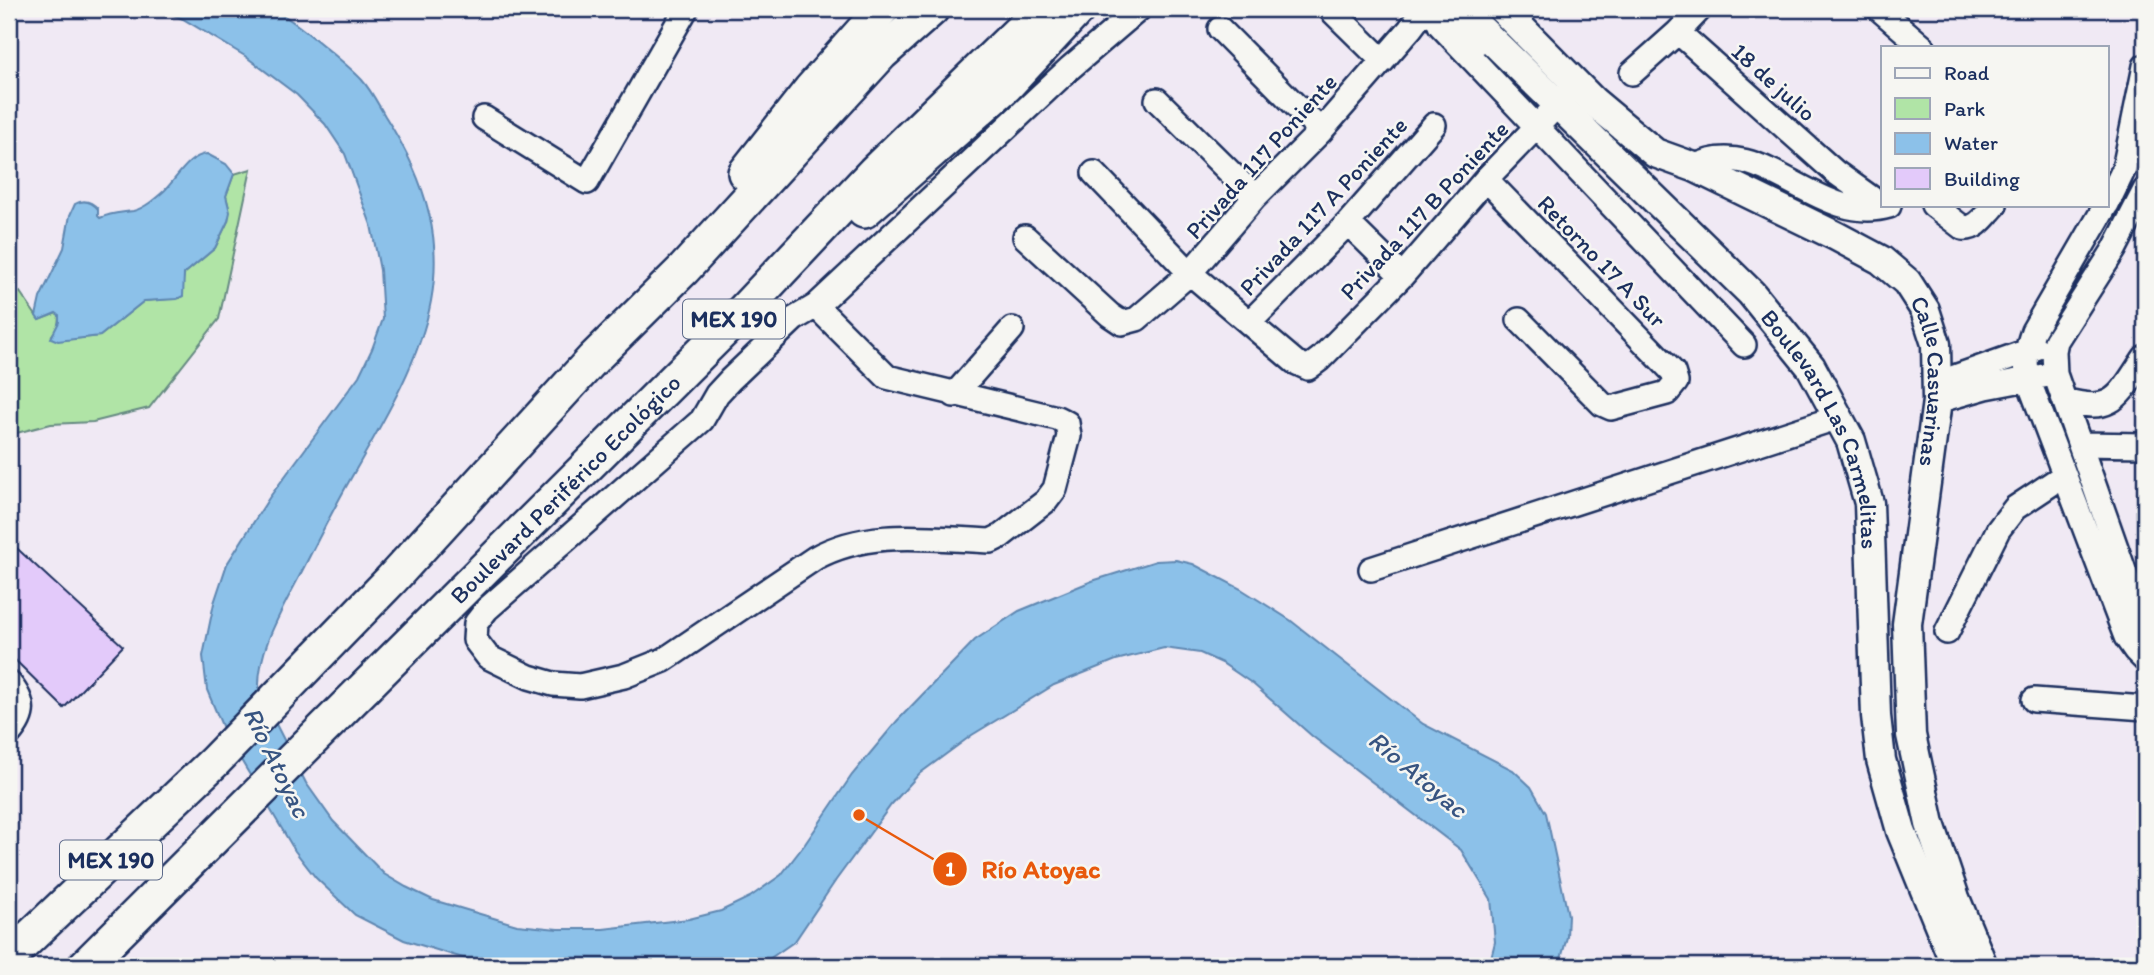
<svg xmlns="http://www.w3.org/2000/svg" width="2154" height="975" viewBox="0 0 2154 975" font-family="Itim,sans-serif">
  <style>
    .green { fill: #b0e4a6; stroke: #668a82; stroke-width: 2 }
    .water { fill: #8cc1e9; stroke: #5f87b1; stroke-width: 2 }
    .building { fill: #e3cafa; stroke: #1b2f5e; stroke-width: 2 }
    .lines { fill: none; stroke-linecap: round; stroke-linejoin: round }
    .minor-casing { stroke: #1b2f5e; stroke-width: 28 }
    .major-casing { stroke: #1b2f5e; stroke-width: 33 }
    .highway-casing { stroke: #1b2f5e; stroke-width: 38 }
    .minor { stroke: #f6f6f2; stroke-width: 23 }
    .major { stroke: #f6f6f2; stroke-width: 28 }
    .highway { stroke: #f6f6f2; stroke-width: 33 }
    .labels { text-anchor: middle; dominant-baseline: central; stroke-width: 5; stroke-linejoin: round; paint-order: stroke }
    .shield { fill: #f6f6f2; stroke: #5d6b8a; stroke-width: 2 }
    .shield-label { font-size: 23px; font-weight: bold; fill: #1b2f5e }
    .street-label { font-size: 24px; fill: #1b2f5e; stroke: #f6f6f2 }
    .water-label { font-size: 26px; font-style: italic; fill: #375481; stroke: #f6f6f2 }
    .leader { fill: none; stroke: #e8590c; stroke-width: 2.5 }
    .callout-dot { fill: #e8590c; stroke: #f6f6f2; stroke-width: 2.5 }
    .mark-label { font-size: 21px; text-anchor: middle; font-weight: bold; fill: #fff }
    .callout-label { font-size: 26px; text-anchor: middle; font-weight: bold; fill: #e8590c; stroke: #f6f6f2; stroke-width: 5; stroke-linejoin: round; paint-order: stroke }
  </style>
  <rect width="100%" height="100%" fill="#f0e9f4"/>
  <filter id="ink" filterUnits="userSpaceOnUse"><feTurbulence type="fractalNoise" baseFrequency=".0143" numOctaves="2"/><feDisplacementMap in="SourceGraphic" scale="14" xChannelSelector="R" yChannelSelector="G"/><feConvolveMatrix kernelMatrix="1 2 1 2 8 2 1 2 1" color-interpolation-filters="sRGB"/></filter>
  <g filter="url(#ink)">
    <path class="green" d="M251,169l-32,150 -70,89 -56,14 -42,2 -42,11v-136l11,-7 19,28 18,-7 2,2 -1,12 -6,8 11,5 37,-4 44,-35 36,-3 4,-24 31,-26 13,-27 1,-13 -3,-12 8,-22z"/>
    <path class="water" d="M159,9c27,0 53,0 80,0 10,0 22,-2 32,0 13,2 80,59 91,71 9,10 16,24 23,36 92,143 42,230 -34,362 -19,33 -35,66 -52,99 -18,35 -42,74 -40,114l47,92 27,38 51,53 22,13 27,13 84,25 41,4h45l86,-10 32,-8 29,-14 31,-22 24,-31 47,-69 45,-54 78,-81 44,-29 73,-30 64,-20 20,-1 17,4 48,25 49,31 133,104 90,46 18,17 15,26 22,102 -1,22 -8,29h-70l6,-24 -4,-43 -30,-49 -149,-114 -59,-52 -31,-21 -22,-10 -36,-5 -48,12 -62,25 -82,50 -53,39 -28,31 -55,75 -41,61 -36,25h-270l-85,-26 -49,-25 -39,-37 -21,-27 -70,-118 -18,-43 -4,-34 11,-53 13,-39 42,-66 90,-122 13,-27 11,-30 -3,-49 -9,-45 -26,-71 -20,-30 -28,-29 -52,-39 -62,-37z
      M207,154l19,10 8,10 -8,22 4,16 -2,9 -13,27 -31,26 -1,22 -6,3 -33,2 -44,35 -42,5 -7,-3 8,-16v-7l-3,-2 -17,7 -3,-4 4,-18 24,-50 6,-33 5,-11c9,-5 17,-2 23,5v7l2,2c12,-6 20,-5 33,-7 12,-3 23,-13 32,-21 12,-12 24,-35 42,-36z"/>
    <path class="building" d="M9,541l114,105 -59,62 -55,-54z"/>
    <g class="lines">
      <g class="minor-casing">
        <path id="minor" d="M1330,9l53,52
          M1879,9l44,38
          M1440,25l304,320
          M1220,29l101,102
          M1678,32l157,140 49,35
          M1632,73l46,-41 22,-23
          M1157,100l98,97
          M484,118l103,64 99,-173
          M1694,167c67,-36 124,60 195,39
          M1094,173l96,100 105,89 13,6 12,-9 82,-83 84,-97 82,-85
          M1486,179l187,193 3,10 -9,11 -56,15 -9,-4 -83,-84
          M2145,190l-31,60 -58,91 -2,10 1,23 90,256
          M2107,204l17,-35 21,-103
          M1933,205l30,23c14,2 23,-14 32,-23
          M2106,205l-73,126c-6,17 -9,30 -5,48l98,258 9,13 10,10
          M1348,223l54,53
          M1025,237l85,78 12,8 15,-4 53,-46 65,-76 66,-66 89,-102 15,-20
          M816,306l71,71 170,41 10,5 2,13 -14,53 -9,12 -45,35 -10,5c-60,-2 -121,-13 -176,17l-151,102 -40,16 -44,10 -27,-2 -24,-7 -41,-20 -13,-17 1,-17 11,-14 215,-189 15,-26 13,-14 64,-61 22,-13 254,-238 69,-59
          M1249,323l99,-100 86,-98
          M1935,384l101,-36
          M954,395l58,-66
          M2065,400c50,15 54,-5 80,-43
          M1937,401l49,-14 57,-11
          M2080,444l65,1
          M1371,569l468,-152
          M1947,632l51,-102 17,-22 48,-32
          M9,683c16,19 17,32 0,51
          M2034,700l111,8"/>
      </g>
      <g class="major-casing">
        <g id="major">
          <path d="M1425,9l52,31"/>
          <path id="s1" d="M1460,9l291,284 60,74 40,74 18,62 7,213 5,44 20,71 55,135"/>
          <path id="s2" d="M1502,9l92,93 61,51 39,14 142,69 45,24 26,22 18,28 11,34 1,57 -30,223 4,111 19,89 25,74 28,68"/>
        </g>
      </g>
      <g class="highway-casing">
        <g id="highway">
          <path d="M745,173l66,-84 71,-80"/>
          <path d="M864,211l143,-126 71,-76"/>
          <path d="M9,957l205,-195 177,-182 202,-221 91,-90 197,-215 51,-45"/>
          <path id="s3" d="M85,966l656,-653 133,-141 168,-163"/>
        </g>
      </g>
      <use href="#minor" class="minor"/>
      <use href="#major" class="major"/>
      <use href="#highway" class="highway"/>
    </g>
  </g>
  <g class="labels">
    <g class="shield">
      <rect x="683" y="299.5" width="102" height="39" rx="5"/>
      <rect x="60" y="840.5" width="102" height="39" rx="5"/>
    </g>
    <g class="shield-label">
      <text x="734" y="319">MEX 190</text>
      <text x="111" y="860">MEX 190</text>
    </g>
    <g class="street-label">
      <text transform="translate(1774 82) rotate(42)">18 de julio</text>
      <text transform="translate(1261 156) rotate(-48)">Privada 117 Poniente</text>
      <text transform="translate(1323 206) rotate(-47)">Privada 117 A Poniente</text>
      <text transform="translate(1424 210) rotate(-47)">Privada 117 B Poniente</text>
      <text transform="translate(1602 261) rotate(46)">Retorno 17 A Sur</text>
      <text stroke="none"><textPath href="#s2" startOffset="600">Calle Casuarinas</textPath></text>
      <text stroke="none"><textPath href="#s1" startOffset="564">Boulevard Las Carmelitas</textPath></text>
      <text stroke="none"><textPath href="#s3" startOffset="677">Boulevard Periférico Ecológico</textPath></text>
    </g>
    <g class="water-label">
      <text transform="translate(277 762) rotate(64)">Río Atoyac</text>
      <text transform="translate(1418 774) rotate(40)">Río Atoyac</text>
    </g>
  </g>
  <path class="leader" d="M859 815L950 869"/>
  <g class="callout-dot">
    <circle cx="859" cy="815" r="7"/>
    <circle cx="950" cy="869" r="18"/>
  </g>
  <g class="mark-label">
    <text x="950" y="876">1</text>
  </g>
  <g class="callout-label">
    <text x="1041" y="878">Río Atoyac</text>
  </g>
  <rect width="2154" height="975" fill="none" stroke="#f6f6f2" stroke-width="35"/>
  <rect x="18" y="18" width="2119" height="940" fill="none" stroke="#1b2f5e" stroke-width="2.5" filter="url(#ink)"/>
  <rect x="1881" y="46" width="228" height="161" fill="#f6f6f2" stroke="#9ea6b7" stroke-width="2"/>
  <rect x="1895" y="68" width="35" height="10" fill="#f6f6f2" stroke="#9ea6b7" stroke-width="2"/>
  <text x="1944" y="80" font-size="21" fill="#1b2f5e">Road</text>
  <rect x="1895" y="98" width="35" height="21" fill="#b0e4a6" stroke="#9ea6b7" stroke-width="2"/>
  <text x="1944" y="116" font-size="21" fill="#1b2f5e">Park</text>
  <rect x="1895" y="133" width="35" height="21" fill="#8cc1e9" stroke="#9ea6b7" stroke-width="2"/>
  <text x="1944" y="150" font-size="21" fill="#1b2f5e">Water</text>
  <rect x="1895" y="168" width="35" height="21" fill="#e3cafa" stroke="#9ea6b7" stroke-width="2"/>
  <text x="1944" y="186" font-size="21" fill="#1b2f5e">Building</text>
</svg>
